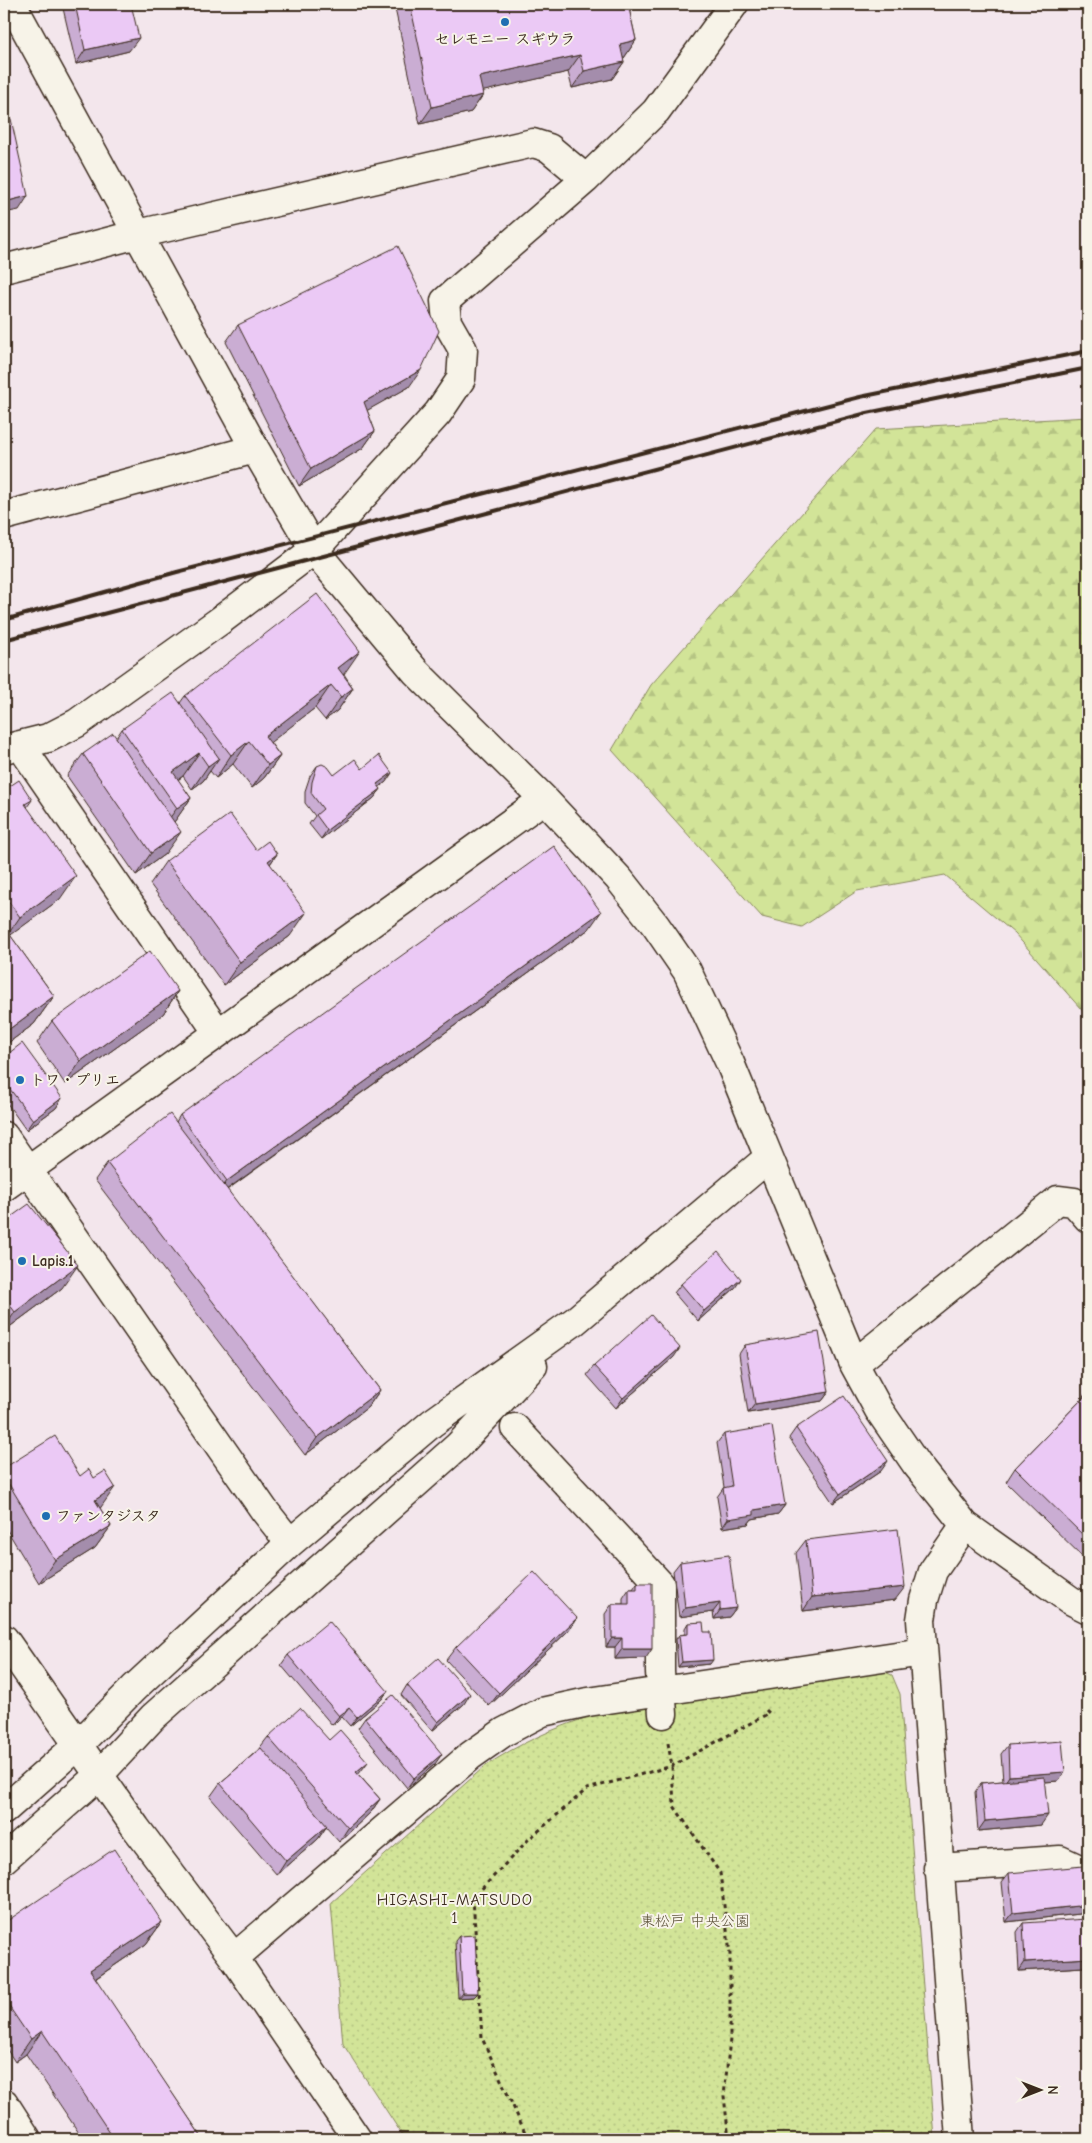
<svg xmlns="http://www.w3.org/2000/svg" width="1092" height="2143" viewBox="0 0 1092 2143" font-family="'Comic Neue','Klee One',sans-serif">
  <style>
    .forest { fill: url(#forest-firs); stroke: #86875b }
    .park { fill: url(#park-dots); stroke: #86875b }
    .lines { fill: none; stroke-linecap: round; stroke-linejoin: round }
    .minor-casing { stroke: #3b2a1e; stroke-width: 31 }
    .path { stroke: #3b2a1e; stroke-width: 3; stroke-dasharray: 4 4; stroke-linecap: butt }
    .minor { stroke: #f7f3e8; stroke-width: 28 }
    .rail { stroke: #3b2a1e; stroke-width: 4 }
    .wall { fill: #caadd3; stroke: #3b2a1e }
    .shaded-wall { fill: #a48dac; stroke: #3b2a1e }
    .building { fill: #ebc9f5; stroke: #3b2a1e }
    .poi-dot { fill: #1f6fb2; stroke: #f7f3e8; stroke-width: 2 }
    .labels { text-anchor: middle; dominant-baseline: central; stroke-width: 4; stroke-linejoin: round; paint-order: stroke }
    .poi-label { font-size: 15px; font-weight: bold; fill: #3b2a1e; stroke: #f7f3e8; text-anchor: start }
    .park-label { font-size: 15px; fill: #594f36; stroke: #f7f3e8 }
    .neighbourhood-label { font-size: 16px; letter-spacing: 1px; fill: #3b2a1e; stroke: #f7f3e8 }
  </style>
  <defs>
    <pattern id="forest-firs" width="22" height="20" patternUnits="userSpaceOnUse" patternTransform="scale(1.25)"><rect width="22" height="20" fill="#d2e498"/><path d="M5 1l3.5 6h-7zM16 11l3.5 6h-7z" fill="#b5c483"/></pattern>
    <pattern id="park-dots" width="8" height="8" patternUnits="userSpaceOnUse" patternTransform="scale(1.25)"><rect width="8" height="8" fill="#d2e498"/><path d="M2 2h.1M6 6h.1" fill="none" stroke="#b5c483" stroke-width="1.8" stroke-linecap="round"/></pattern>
  </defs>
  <rect width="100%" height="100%" fill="#f3e6ec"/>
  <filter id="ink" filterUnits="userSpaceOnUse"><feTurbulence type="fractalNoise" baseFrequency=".02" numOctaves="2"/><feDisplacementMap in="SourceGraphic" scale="10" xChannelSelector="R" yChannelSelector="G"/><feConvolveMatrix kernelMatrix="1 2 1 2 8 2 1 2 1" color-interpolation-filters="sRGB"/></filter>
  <g filter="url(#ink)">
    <path class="forest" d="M1088,417v600l-73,-83 -70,-59 -88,16 -55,36 -40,-10 -150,-167 39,-65 225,-256z"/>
    <path class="park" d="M882,1671l10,4 8,19 35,445h-530l-62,-95 -12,-141 153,-136c34,-23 68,-38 107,-51z"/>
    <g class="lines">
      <g class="minor-casing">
        <path id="minor" d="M12,4l243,445 59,101 102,122 128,127 75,80 37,47 31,45 43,92 124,301 25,46 37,54 49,61 105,75 18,9
          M4,269l134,-35 395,-91 16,5 37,31
          M4,516l251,-67
          M20,745l198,288
          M4,749l44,-11 29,-15 144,-103 93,-70 124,-137 23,-34 2,-29 -16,-28 -2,-21 141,-122 70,-68 78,-107
          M4,1136l260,374 26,33
          M4,1187l540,-388
          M854,1364l204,-164 16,2 14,16
          M515,1428l145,156v88l3,42
          M4,1639l132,189 98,130 123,181
          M4,1810l75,-66 55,-56 156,-145 142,-120 143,-102 193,-163
          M4,1859l95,-84 54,-58 305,-271 75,-80
          M938,1868l122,-8 28,13
          M234,1958l236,-202 34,-24 38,-20 46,-10 335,-50
          M4,2103l23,36
          M960,2139l-39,-519 3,-20 9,-29 32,-46"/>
      </g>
      <path class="path" d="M668,1743l4,23 2,40 46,67 10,81v85l-6,57 5,43
        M528,2139l-46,-101 -9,-140 55,-58 59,-51 85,-23 97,-53 -5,-5"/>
      <use href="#minor" class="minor"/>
      <path class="rail" d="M4,620l173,-48 683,-175 228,-46
        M4,640l863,-227 221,-45"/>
    </g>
    <path class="wall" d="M62,4h69l-2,47 -53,13z
      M394,4h234l8,36 -12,18h-1l1,4 -12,17 -40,9 -4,-16 -86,19 1,4 -12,17 -51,12z
      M238,325l171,62 -42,23 8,21 -12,17 -64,38 -73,-144z
      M344,674l9,14 -15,22 -13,10 -10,-12 -45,34 10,14 -16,22 -12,10 -19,-24 -17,14 -6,-7 -7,10 -11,8 -9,-13 -5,4 13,18 -17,24 -9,32 -29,21 -69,-99 16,-22 33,-16 6,-9 58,-26 5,-7z
      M317,766l17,9 28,-6 24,13 -7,5 2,2 -7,9 -53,41 -12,-15 6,-8 -10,-13v-12l5,-15z
      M4,785l6,1 22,14 -5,7 33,92 -50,36 44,61 -20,28 -30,22z
      M256,850l21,4 -7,10 20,72 -66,49 -74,-101 16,-23z
      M589,929l-362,261 153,200 -12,17 -63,48 -210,-275 12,-17 69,-41 4,-7z
      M178,991l-15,23 -98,70 -28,-41 15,-22z
      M4,1057l58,41 -6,10 -30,22 -22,-31z
      M4,1222l58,66 -58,43z
      M681,1284l54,4 -37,33 -24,-28z
      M745,1345l84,47 -7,9 -74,12 -9,-59z
      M674,1357l-58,51 -29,-33 7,-9z
      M1088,1390v172l-82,-80 9,-14 66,-68z
      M796,1428l85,43 -48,32 -44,-65z
      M724,1434l61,71 -7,9 -26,5 -4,5 -26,4 -5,-31 7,-10 -7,-44z
      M4,1468l76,8 31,50 -16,22 -56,35 -35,-58z
      M806,1540l89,60 -92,11 -7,-58z
      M680,1562l56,46 -7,9 -15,2 -1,-7 -34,5 -6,-46z
      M637,1583l9,75 -31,1v-12h-9l-1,-33 7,-10h11v-6l6,-9h4z
      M688,1623l16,9 6,32 -32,3 -2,-28 3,-4 6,-1v-6z
      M568,1631l-79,75 -43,-46 10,-13z
      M288,1655l100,36 -7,9 -31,26 -8,-9 -10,8 -51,-60z
      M407,1685l57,19 -32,27 -31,-36z
      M365,1718l70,46 -28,24 -49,-60z
      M268,1737l91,38 21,24 -9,13 -32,30 -13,-15 -8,12 -41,36 -67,-78 10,-14 38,-33z
      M1008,1745l50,36 -14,1 -3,43 -63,6 -3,-39 6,-9 22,-2 -2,-27z
      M1009,1873l71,41 -74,8 -4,-40z
      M162,1922l-16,22 -51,35 108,160h-120l-57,-85 -11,8 -11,-17v-122z
      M1023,1923l65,17v19l-5,8 -64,4 -2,-39z
      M459,1936l15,61 -16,1 -3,-57z"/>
    <path class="shaded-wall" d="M139,38l-10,13 -53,13 9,-14z
      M636,40l-12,18 -16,3 12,-17z
      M580,55l-12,17 -101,23 12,-18z
      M624,62l-12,17 -40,9 12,-17z
      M483,95l-12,17 -51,12 12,-17z
      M28,196l-9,14 -15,3v-11z
      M421,370l-12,17 -57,32 12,-17z
      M375,431l-12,17 -64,38 12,-17z
      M360,651l-16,23 -21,17 15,-23z
      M331,685l-16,23 -57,44 7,-16z
      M353,688l-15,22 -13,10 16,-23z
      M249,741l-16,23 -17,14 15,-23z
      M199,753l-16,23 -19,13 9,-17z
      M280,756l-16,22 -12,10 16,-23z
      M219,758l-16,23 -11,8 16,-23z
      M392,773l-6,9 -15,11 6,-9z
      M381,789l-7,9 -53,41 6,-9z
      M191,798l-16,23 -14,9 16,-22z
      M181,832l-16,22 -29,21 15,-22z
      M277,854l-16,23 7,-16z
      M76,876l-16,23 -56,41 16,-23z
      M601,912l-12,17 -374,269 12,-17z
      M306,913l-16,23 -66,49 16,-23z
      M178,991l-15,23 -98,70 16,-23z
      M54,996l-20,28 -30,22v-13z
      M62,1098l-6,10 -30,22 7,-10z
      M78,1265l-16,23 -58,43v-3l11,-16z
      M741,1279l-6,9 -37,33 6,-10z
      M680,1348l-6,9 -58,51 7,-10z
      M380,1390l-12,17 -63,48 12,-17z
      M829,1392l-7,9 -74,12 7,-9z
      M888,1461l-7,10 -48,32 7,-9z
      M115,1487l-16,23 -4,-10z
      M785,1505l-7,9 -26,5 -4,5 -26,4 6,-9 26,-9z
      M111,1526l-16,22 -56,35 16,-23z
      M905,1587l-10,13 -92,11 9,-14z
      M720,1603l-7,9 -34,5 6,-9z
      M736,1608l-7,9 -15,2 6,-9z
      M577,1618l-9,13 -79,75 10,-13z
      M612,1638h10l-7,9h-9z
      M622,1649h30l-6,9 -31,1z
      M713,1660l-3,4 -32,3 4,-5z
      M388,1691l-7,9 -31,26 7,-9z
      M470,1694l-6,10 -32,27 6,-9z
      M349,1708l-7,9 -10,8 7,-9z
      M442,1754l-7,10 -28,24 7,-10z
      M368,1762l-10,13 -2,-3z
      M1065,1772l-7,9 -55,4 6,-9z
      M380,1799l-9,13 -32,30 9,-14z
      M1048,1815l-7,10 -63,6 7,-10z
      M327,1826l-9,13 -41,36 9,-14z
      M1087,1905l-7,9 -74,8 7,-9z
      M162,1922l-16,22 -72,49 16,-23z
      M1088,1958v1l-5,8 -64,4 6,-9z
      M462,1993h16l-4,4 -16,1z
      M42,2031l-16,23 -11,8 16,-23z"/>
    <path class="building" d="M75,4h56l8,34 -54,12z
      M410,4h218l8,36 -16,4 4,18 -40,9 -4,-16 -101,22 4,18 -51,12z
      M11,119l17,77 -24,6v-82z
      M398,246l41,85 -18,39 -57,32 11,29 -64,38 -73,-144z
      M317,594l43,57 -22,17 15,20 -12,9 -10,-12 -66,51 15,20 -12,9 -19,-24 -18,14 -46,-59z
      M173,693l46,65 -11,8 -9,-13 -26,19 18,26 -14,10 -55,-79z
      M113,733l68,99 -30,21 -68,-99z
      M379,755l13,18 -15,11 4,5 -54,41 -11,-15 7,-6 -12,-16 1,-11 5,-16 5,-2 6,3 6,8 21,-16 7,10z
      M19,780l13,20 -7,4 51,72 -56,41 -16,-22v-110l4,-3 2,4z
      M230,814l26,36 12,-9 9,13 -9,7 38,52 -66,49 -74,-101z
      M554,846l47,66 -374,269 -47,-66z
      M8,932l46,64 -50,37v-99z
      M150,951l28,40 -97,70 -29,-40z
      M22,1043l40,55 -29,22 -29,-39v-24z
      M170,1114l210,276 -63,48 -210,-275z
      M29,1204l49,61 -63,47 -11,-15v-75z
      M718,1251l23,28 -37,32 -23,-27z
      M651,1315l29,33 -57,50 -29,-32z
      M819,1332l10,60 -74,12 -10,-59z
      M1086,1395l2,3v142l-73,-72z
      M844,1396l44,65 -48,33 -44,-66z
      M772,1426l13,79 -31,5v5l-26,4 -5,-31 9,-2 -8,-52z
      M55,1436l25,40 9,-7 5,9 11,-7 10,16 -20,13 16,26 -56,34 -51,-84v-8z
      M898,1529l7,58 -93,10 -6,-57z
      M729,1555l7,53 -16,2v-7l-35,5 -5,-46z
      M534,1572l43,46 -78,75 -43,-46z
      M637,1583h15v66h-30v-11h-10v-34h17v-15h8z
      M329,1621l59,70 -31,26 -8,-9 -10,8 -51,-61z
      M703,1622l1,10h7l2,28 -31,2 -3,-27 9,-1v-11z
      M438,1658l32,36 -32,28 -31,-37z
      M393,1695l49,59 -28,24 -49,-60z
      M300,1708l29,32 11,-10 28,32 -12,10 24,27 -32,29 -80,-91z
      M1062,1741l3,31 -56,4 -1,-31z
      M261,1748l66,78 -41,35 -66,-78z
      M1044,1777l4,38 -63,6 -4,-38z
      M114,1849l48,73 -72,48 113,169h-89l-72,-108 -11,8 -27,-40v-76z
      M1083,1866l4,39 -74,8 -4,-40z
      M1087,1919l1,39 -63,4 -2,-39z
      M475,1935l3,58h-16l-3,-57z"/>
  </g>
  <g class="poi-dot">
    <circle cx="505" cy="22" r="5"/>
    <circle cx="20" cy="1080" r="5"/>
    <circle cx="22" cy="1261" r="5"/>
    <circle cx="46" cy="1516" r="5"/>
  </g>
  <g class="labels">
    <g class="poi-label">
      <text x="505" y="39" text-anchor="middle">セレモニー スギウラ</text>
      <text x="30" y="1080">トワ・プリエ</text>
      <text x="32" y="1261">Lapis.1</text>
      <text x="56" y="1516">ファンタジスタ</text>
    </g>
    <g class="park-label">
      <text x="695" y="1921">東松戸 中央公園</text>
    </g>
    <g class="neighbourhood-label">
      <text x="455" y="1900">HIGASHI-MATSUDO<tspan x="455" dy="18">1</tspan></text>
    </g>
  </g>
  <rect width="1092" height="2143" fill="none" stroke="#f7f3e8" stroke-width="20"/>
  <rect x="10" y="10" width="1072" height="2123" fill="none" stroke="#3b2a1e" stroke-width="2" filter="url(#ink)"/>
  <g transform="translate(1040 2090) rotate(90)" stroke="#f7f3e8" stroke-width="4" paint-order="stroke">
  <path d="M0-4L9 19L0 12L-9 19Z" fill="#3b2a1e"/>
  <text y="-8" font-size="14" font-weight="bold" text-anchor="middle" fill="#3b2a1e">N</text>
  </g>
</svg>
